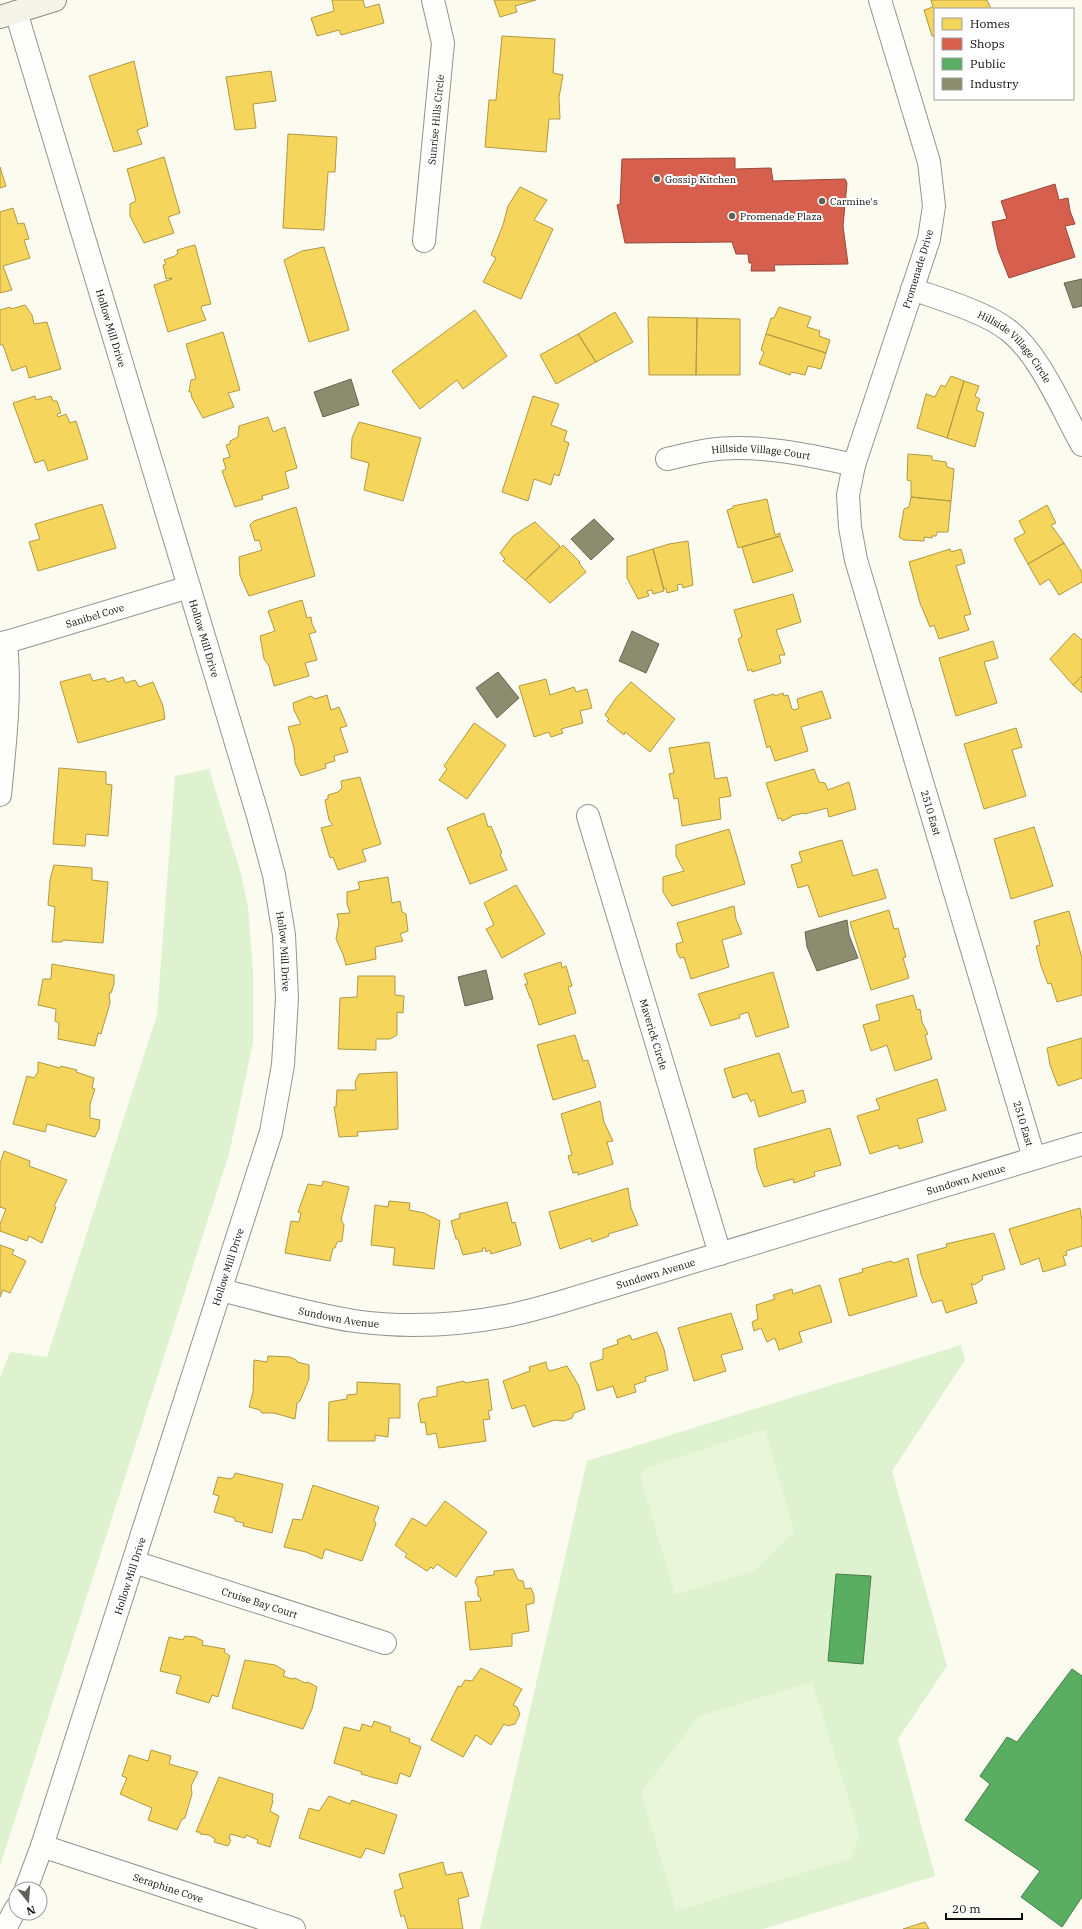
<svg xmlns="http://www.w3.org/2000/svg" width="1082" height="1929" viewBox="0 0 1082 1929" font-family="'IBM Plex Serif',serif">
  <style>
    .green { fill: #def2cf }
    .pitch { fill: #e9f6d9 }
    .homes { fill: #f6d55c; stroke: #b09944 }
    .shops { fill: #d6604d; stroke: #99473a }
    .public { fill: #5aae61; stroke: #437d48 }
    .industry { fill: #8c8c6e; stroke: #666651 }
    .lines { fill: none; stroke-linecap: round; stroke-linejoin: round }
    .street-casing { stroke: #94948f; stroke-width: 24 }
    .secondary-casing { stroke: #8a8a85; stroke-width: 24 }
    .street { stroke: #fefefd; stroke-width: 22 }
    .secondary { stroke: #f4f5e8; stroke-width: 22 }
    .poi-dot { fill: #60605c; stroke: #fff; stroke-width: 1.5 }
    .labels { text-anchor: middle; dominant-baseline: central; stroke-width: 4; stroke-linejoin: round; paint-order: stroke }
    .street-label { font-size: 10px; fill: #0c0c0c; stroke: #fff }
    .poi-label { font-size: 10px; fill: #0c0c0c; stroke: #fff; text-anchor: start }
  </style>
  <rect width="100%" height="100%" fill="#fbfbf0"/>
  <path class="green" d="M209,769l32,105 7,33 5,63v73l-24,111 -229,712v-489l10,-25 37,5 110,-342 18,-239z
    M961,1345l4,15 -73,111 55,195 -49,73 37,137 -172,53h-283l107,-468z"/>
  <path class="pitch" d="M765,1429l29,102 -40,40 -79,24 -35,-119 5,-8z
    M812,1682l48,153 -10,24 -174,52 -35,-119 58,-76z"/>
  <path class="homes" d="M332,0h31l2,8 14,-4 5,19 -43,12 -2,-5 -22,6 -6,-18 23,-7z
    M494,0h42l-21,6 2,6 -17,5z
    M931,0h56l4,9h-56v27h-3l-8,-26 9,-3z
    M502,36l53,3 -2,34 10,2 -4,22 1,22h-11l-3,33 -61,-5 4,-47h7z
    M134,61l14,65 -11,4 5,14 -28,8 -25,-76z
    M271,71l5,30 -23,3 3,24 -21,2 -9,-53z
    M288,134l49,3 -2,35h-7l-4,58 -41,-2z
    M164,157l16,56 -12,4 6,16 -30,10 -14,-27v-12l6,-3 -9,-32z
    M0,167l6,19 -6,2z
    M520,187l27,13 -13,20 19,9 -32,70 -38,-17 13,-24 -5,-3 12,-30 5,-19z
    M13,208l5,16 6,-1 5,16 -5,1 6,18 -27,8 9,24 -12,3v-81z
    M195,245l16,59 -9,2 -1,2 5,12 -38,12 -14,-47 18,-6v-1l-6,1 -3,-14 3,-1 -2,-4 11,-4 3,-3 -1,-3z
    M324,247l25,83 -40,12 -25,-82 18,-9z
    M25,305l7,10 2,9 13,-2 14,47 -32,9 -3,-12 -14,5 -9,-26h-3v-35l10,-3 1,2z
    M779,307l32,10 -4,10 13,4 -1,5 11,4 -4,13 -60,-19 5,-16h3z
    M475,310l32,46 -44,33 -6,-9 -37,29 -28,-38z
    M615,312l18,30 -37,20 -18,-28z
    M648,317l49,1 -1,57h-47z
    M697,318l43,1v56h-44z
    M223,332l17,58 -12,3 6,14 -31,11 -11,-20 -1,-6h-2l2,-12 5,-1 -10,-35z
    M578,334l18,28 -40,22 -16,-29z
    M766,334l60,19 -5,16 -13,-3 -3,9 -14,-3 -1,3 -31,-11 5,-12 -3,-2z
    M951,376l13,5 -17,57 -30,-10 9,-34 9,3 6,-12 4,2z
    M964,381l15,5 -4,10 5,3 -4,11 8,3 -9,34 -28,-9z
    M35,396l1,4 15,-4 2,5h4l4,12 -4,1 1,3 8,-3 4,9 6,-2 12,38 -40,12 -4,-11 -9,3 -22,-60z
    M533,396l26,8 -8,21 16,6 -3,10 5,2 -10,33 -5,-2 -3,11 -17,-6 -6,22 -26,-9z
    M268,417l5,15 12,-5 12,41 -12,4 4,16 -27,8 1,3 -28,8 -13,-36 4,-2 -3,-10 7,-2 -4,-12 4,-1v-3l8,-4 1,-11z
    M359,422l62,16 -18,63 -39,-11 5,-27 -18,-5 1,-20z
    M908,454l24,2v4l14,2 1,5 7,2 -3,32 -40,-4v-16l-4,-1z
    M911,497l40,4 -3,31h-11l-1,4h-4v2l-8,-1v4l-20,-1 -5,-3 5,-28 5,-2z
    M767,499l8,36 5,-2v3l-42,12 -11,-38 6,-2v-2z
    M102,504l14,44 -78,23 -9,-29 11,-3 -5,-15z
    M1047,505l9,18 -5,2 13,18 -36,21 -14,-25 11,-6 -6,-12z
    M296,507l19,69 -66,20 -9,-20 -1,-19 23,-7 -3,-10 -4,1 -5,-16 4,-4z
    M535,522l25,24 -35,34 -22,-19 2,-2 -5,-6 13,-17z
    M780,536l13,35 -40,12 -11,-36z
    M688,541l5,44 -10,3 -1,-4 -5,1 1,5 -11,3 -1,-5 -2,1 -11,-40 16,-5z
    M1064,543l18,29v10l-23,13 -10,-16 -9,6 -12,-21z
    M563,545l17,17 -1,1 7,9 -36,31 -25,-23z
    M653,549l11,42 -11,3 -1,-4 -5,1 2,5 -11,3 -11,-21v-21z
    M950,549l1,3 10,-3 4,14 -9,3 15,48 -7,2 5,14 -30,9 -5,-14 -4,2 -10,-24 -11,-41z
    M793,594l8,28 -25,8 9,25h-6l2,8 -29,9v-3l-4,2 -10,-32 4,-2 -8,-27z
    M302,600l5,18 4,-1 1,7 4,8 -7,2 8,26 -12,3 4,13 -35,10 -5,-20 -5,-7 -4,-23 15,-5 -7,-20z
    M1074,633l8,7v36l-9,9 -23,-26z
    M993,641l5,17 -14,4 13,41 -41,13 -17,-58z
    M90,674l3,7 12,-3 2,4 16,-5 2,6 10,-3 4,7 14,-5 10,24 2,13 -87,24 -18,-61z
    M1082,676v17l-9,-8z
    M546,679l4,16 24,-8 2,5 11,-3 5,19 -12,3 3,12 -22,6 2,4 -12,4 -2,-5 -15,5 -15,-51z
    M631,682l44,37 -25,33 -25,-20 -1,3 -17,-14 2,-2 -4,-4 11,-17z
    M822,691l9,27 -30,9 7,24 -33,10 -5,-15 -3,2 -13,-48 20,-6 1,2 8,-3 1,3 4,-1 4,14 3,1 4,-2 -2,-9z
    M327,695l4,15 8,-3 8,19 -7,2 8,24 -14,4 1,5 -10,3 1,4 -25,8 -6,-13 -1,-15 -6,-21 13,-3 -7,-14 -1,-7 18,-7 4,3z
    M474,723l32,22 -39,54 -28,-19 8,-11 -3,-3z
    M1016,728l6,19 -10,3 14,46 -42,13 -20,-65z
    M709,742l6,37 12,-2 4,19 -12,2 2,21 -39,7 -4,-28 -4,1 -5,-25 5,-1 -5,-25z
    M59,768l47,4v12l6,1 -4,51 -22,-2 -1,12 -32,-2z
    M814,769l5,13 6,1 3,7 21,-8 7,27 -27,8 -2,-9 -23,6v-1l-13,3v1l-9,4 -1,-3 -3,1 -12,-36z
    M360,777l21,67 -19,6 4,11 -28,9 -5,-13 -3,1 -9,-30 12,-3 -4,-5 -4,-20 3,-1v-4l10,-3 4,-4 -1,-7z
    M484,813l4,14 3,-1 11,27 -2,1 7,16 -37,14 -23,-56z
    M1034,827l19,59 -42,13 -17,-60z
    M729,829l16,55 -73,22 -9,-14v-15l21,-6 -8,-15v-11z
    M842,840l11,36 24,-7 9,29 -67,19 -11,-32 -10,3 -7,-23 11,-3 -3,-10z
    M54,865l38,3v12l16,2 -5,61 -40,-3 -1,2h-10l3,-35 -7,-2 2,-25z
    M388,877l4,26 8,-2 2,11 4,2 2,17 -8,3 3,7 -28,6 1,12 -30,6 -3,-11 -7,-15 3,-16 -2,-9 13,-1 -3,-9v-12l13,-3 -2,-7z
    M516,885l29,49 -43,24 -16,-29 8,-4 -10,-22z
    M734,906l2,13 6,15 -20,6 7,27 -38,12 -7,-22 -4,1 -3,-6 -1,-8 7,-2 -6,-19z
    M889,910l5,19 4,-1 8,29 -3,1 6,20 -38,12 -21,-68z
    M1069,911l13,47v37l-25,7 -6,-19 -3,1 -7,-18 -5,-20 4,-1 -6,-24z
    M561,962l1,6 4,-2 6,20 -4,1 8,26 -37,12 -8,-27h-1l-5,-14h3l-4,-10z
    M52,964l62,11v9l-3,9h-2l1,10 -9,31 -3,-1 -3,13 -37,-7 1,-16 -4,-2 1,-12 -18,-4 5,-26h8z
    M773,972l16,55 -33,10 -8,-25 -9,3 1,3 -29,8 -13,-32z
    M358,976h37v19l9,1 -1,17 -6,-1v23l-7,4h-14v11l-38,-1 2,-51 17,-1z
    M913,995l4,15 3,-1 2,13 6,12 -3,1 7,24 -37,12 -8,-26 -16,6 -8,-26 17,-5 -4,-15z
    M575,1035l8,26 5,-1 8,27 -43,13 -16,-55z
    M1082,1038v40l-24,8 -8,-21 -3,-17z
    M779,1053l13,40 11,-3 3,12 -47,15 -5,-18 -3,3 -4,-9 -14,5 -9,-29z
    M38,1062l22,6 1,-2 16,4 -1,2 18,6 -2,10 3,1 -5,15v14l10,2 -1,9 -4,8 -48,-13 -2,8 -32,-8 14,-48 7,2 4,-6z
    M397,1072l1,57 -41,3 1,4 -19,1 -5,-30h2l1,-17h19l-1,-8 4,-8z
    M937,1079l9,31 -29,9 6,23 -24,7 -1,-4 -28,9 -13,-38 23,-7 -4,-10z
    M600,1101l4,21 9,19 -6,1 6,22 -35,11v-3l-5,1 -5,-17 4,-1 -11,-41z
    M830,1128l11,37 -27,7 1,4 -21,7 -1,-4 -29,8 -7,-19 -3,-19z
    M4,1151l26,10 -1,5 38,14 -13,26 2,1 -14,36 -13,-7 -2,5 -27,-10v-7l6,-15 -6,-2v-43z
    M323,1181l26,6 -8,33 3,5 -2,16 -5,1 -2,6h-2l-3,13 -45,-8 6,-32 8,1 2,-9 -3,-1 10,-28 14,2z
    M628,1188l3,20 7,17 -30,9 1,2 -17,6 -1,-4 -31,11 -11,-37z
    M389,1201l21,2 -1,7 15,3 16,8 -6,48 -41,-4 2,-17 -24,-3 4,-40 13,2z
    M507,1202l5,21 3,-1 6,23 -30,9 -1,-4 -4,2 -1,-4h-3l1,3 -20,4 -5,-16h-2l-5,-18 9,-3 -1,-4z
    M1080,1208l2,12v26l-16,5 1,4 -4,1 3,9 -23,7 -4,-14 -18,7 -12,-36z
    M994,1233l11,36 -23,7 1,3 -4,3 -5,3 -3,-2 6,20 -31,10 -4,-13 -10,3 -11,-29 -4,-19 30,-8 -1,-3z
    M0,1245l14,5 -2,4 14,7 -16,32 -7,-3 -3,7z
    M908,1258l9,38 -68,20 -10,-37 24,-7 -1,-3 29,-8 3,2z
    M820,1285l12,37 -33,10 3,10 -23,8 -4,-12 -8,4 -6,-14 -7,3 -2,-9 6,-3 -2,-14 19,-6 -2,-4 19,-6 1,5z
    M731,1313l12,36 -22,6 5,16 -32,10 -16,-53z
    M657,1332l7,17 4,21 -23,7 1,4 -12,4 2,7 -19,6 -4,-12 -16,5 -7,-28 13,-4v-10l15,-5 -1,-4 13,-5 2,5z
    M268,1356l22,1 6,3 1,2 12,3v14l-9,22 -3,2 -2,16 -21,-6h-12l-2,-3 -11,-3 4,-15 1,-32 13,2z
    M546,1362l1,6 3,3 17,-5 12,20 6,23 -11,4 -2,5 -8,3 -9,-1 -22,7 -8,-22 -13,4 -9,-28 27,-10 -1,-4z
    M488,1379l4,31 -4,1 2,8 -7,1 3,21 -47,7 -3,-15 -9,2 -2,-13 -4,1 -3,-19 3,-5 16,-3v-9l27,-6 1,2z
    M357,1382l43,2v34h-11l-1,19 -13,-2v6h-47l1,-39 18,-3v-4l10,-1z
    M235,1473l48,11 -11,49 -29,-7 1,-3 -9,-2v-3l-21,-6 5,-16 -6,-2 5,-17 12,2 4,-2z
    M313,1485l66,22 -5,13 2,4 -14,37 -37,-12 -3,10 -16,-7 -22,-5 9,-28 9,1z
    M445,1501l42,31 -31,45 -19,-13 -4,5 -2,-2 -4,4 -22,-14 2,-3 -12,-9 17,-27 14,8z
    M513,1569l5,11 5,1 2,8 6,-1 3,7v8l-8,2 3,26 -17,3v12l-42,4 -5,-48 16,-1 -1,-4 -2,-1v-8l-3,-6 2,-5 17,-2v-4z
    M185,1636l10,1 8,4 -1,4 23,4 -1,3 6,4 -12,41 -6,-2 -3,8 -33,-10 5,-17 -21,-5 9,-34 14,3z
    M245,1660l30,5 10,6 -2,5 9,3 3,-1 10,5 3,-1 9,5 -5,22 -9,20 -71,-21z
    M481,1668l41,21 -9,16 4,2 3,7 -5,10 -7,2 -4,-2 -13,21 -15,-10 -13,22 -32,-17 27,-54 3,1 4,-7 7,1z
    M374,1721l17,6 -1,4 20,8 -1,3 12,5 -11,30 -10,-4 -3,11 -36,-10 1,-2 -28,-9 10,-36 16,4 2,-7 10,3z
    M151,1750l20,6 -2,8 29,8 -7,14 1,8 -7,24 -3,1 -5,11 -29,-10 4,-12 -32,-14 7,-16 -5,-2 7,-21 19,6z
    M219,1777l54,17 -1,6 1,1 -3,10 9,5 -9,31 -13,-4 1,-3 -12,-5 -1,3 -15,-4 -1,5 2,1 -3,6 -14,-4 1,-3 -6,-4 -9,-1v-2h-4z
    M329,1796l21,8 2,-4 45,15 -13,39 -18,-6 -5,10 -62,-20 10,-30 10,3z
    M443,1862l3,13 16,-3 7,24 -11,3 5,30h-55l-4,-14 -3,2 -7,-26 9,-3 -4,-14z
    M925,1922l4,7h-26z"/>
  <path class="shops" d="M735,158v11l36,-1 2,13 72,-2 2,4 -4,43 5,38 -74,1 1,6h-24l1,-8h-3l-1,-9h-12l-4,-12 -107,1 -8,-38 3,-1 2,-45z
    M1055,184l4,16 9,-2 2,13 5,13 -10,2 10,31 -66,21 -11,-28 -6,-28 15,-3 -6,-18z"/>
  <path class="public" d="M836,1574l35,2 -8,88 -35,-3z
    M1072,1669l10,7v221l-20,30 -41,-30 19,-26 -75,-51 25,-36 -10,-8 27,-39 10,5z"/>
  <path class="industry" d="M1082,279v27l-9,2 -9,-25z
    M351,379l8,26 -36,12 -9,-25z
    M594,519l20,20 -23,21 -20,-21z
    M632,631l27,13 -13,29 -27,-12z
    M498,672l21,26 -22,20 -21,-30z
    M847,920l2,15 9,23 -41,13 -10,-24 -2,-15z
    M486,970l7,29 -28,7 -7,-29z"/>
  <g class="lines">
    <g class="street-casing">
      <g id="street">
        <path id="s1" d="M880,0l49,162 5,44 -5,33 -75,226 -6,30 2,32 6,33 178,598"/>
        <path id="s2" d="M16,12l242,804 16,59 10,60 3,63 -4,67 -12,67 -229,714 -16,43"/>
        <path id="s3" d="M424,241l19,-198 -10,-43"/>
        <path id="s4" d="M912,289c28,10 73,23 96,41 31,23 55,81 74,115"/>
        <path id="s5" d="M667,459c14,-3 28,-7 42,-9 45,-7 101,5 145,15"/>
        <path id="s6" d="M0,644l189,-57"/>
        <path d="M0,795c5,-51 11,-102 6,-153"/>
        <path id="s7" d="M588,816l132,438"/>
        <path id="s8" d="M221,1290c44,11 88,24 133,31 51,7 107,4 157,-6 18,-4 36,-9 53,-14l518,-157"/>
        <path id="s9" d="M134,1562l251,81"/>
        <path id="s10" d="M42,1846l252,83"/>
        <path d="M5,1929l11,-21"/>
      </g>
    </g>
    <g class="secondary-casing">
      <path id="secondary" d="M0,17l55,-17"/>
    </g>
    <use href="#street" class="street"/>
    <use href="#secondary" class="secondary"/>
  </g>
  <g class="poi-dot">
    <circle cx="657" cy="179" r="4"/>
    <circle cx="822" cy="201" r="4"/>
    <circle cx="732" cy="216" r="4"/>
  </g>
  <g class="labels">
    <g class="street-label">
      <text stroke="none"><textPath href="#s3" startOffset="122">Sunrise Hills Circle</textPath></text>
      <text transform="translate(918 269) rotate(-73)">Promenade Drive</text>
      <text stroke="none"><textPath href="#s2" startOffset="330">Hollow Mill Drive</textPath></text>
      <text stroke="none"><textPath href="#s4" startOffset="121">Hillside Village Circle</textPath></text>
      <text stroke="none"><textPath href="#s5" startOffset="95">Hillside Village Court</textPath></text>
      <text stroke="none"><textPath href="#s6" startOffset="99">Sanibel Cove</textPath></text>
      <text stroke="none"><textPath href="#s2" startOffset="654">Hollow Mill Drive</textPath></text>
      <text stroke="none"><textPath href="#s1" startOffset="845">2510 East</textPath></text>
      <text stroke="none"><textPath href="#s2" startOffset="978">Hollow Mill Drive</textPath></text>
      <text stroke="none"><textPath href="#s7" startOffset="228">Maverick Circle</textPath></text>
      <text stroke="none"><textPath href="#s1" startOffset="1169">2510 East</textPath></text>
      <text stroke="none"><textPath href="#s8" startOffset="769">Sundown Avenue</textPath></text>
      <text transform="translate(228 1267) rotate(-72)">Hollow Mill Drive</text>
      <text stroke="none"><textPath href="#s8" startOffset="445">Sundown Avenue</textPath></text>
      <text stroke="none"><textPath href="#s8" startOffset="121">Sundown Avenue</textPath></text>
      <text transform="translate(130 1576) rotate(-72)">Hollow Mill Drive</text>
      <text stroke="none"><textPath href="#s9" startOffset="132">Cruise Bay Court</textPath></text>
      <text stroke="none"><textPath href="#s10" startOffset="133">Seraphine Cove</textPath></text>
    </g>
    <g class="poi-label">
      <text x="665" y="179">Gossip Kitchen</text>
      <text x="830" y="201">Carmine's</text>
      <text x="740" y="216">Promenade Plaza</text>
    </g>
  </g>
  <rect x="934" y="8" width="140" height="92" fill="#ffffff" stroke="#9e9e9e"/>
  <rect x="942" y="18" width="20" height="12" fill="#f6d55c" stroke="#9e9e9e"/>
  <text x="970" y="28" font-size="12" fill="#0c0c0c">Homes</text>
  <rect x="942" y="38" width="20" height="12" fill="#d6604d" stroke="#9e9e9e"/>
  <text x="970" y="48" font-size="12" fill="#0c0c0c">Shops</text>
  <rect x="942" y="58" width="20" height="12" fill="#5aae61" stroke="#9e9e9e"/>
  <text x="970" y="68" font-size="12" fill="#0c0c0c">Public</text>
  <rect x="942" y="78" width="20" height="12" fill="#8c8c6e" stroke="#9e9e9e"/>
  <text x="970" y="88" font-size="12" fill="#0c0c0c">Industry</text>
  <g transform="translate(28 1901) rotate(163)"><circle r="19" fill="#ffffff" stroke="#9e9e9e"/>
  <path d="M0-3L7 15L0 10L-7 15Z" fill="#60605c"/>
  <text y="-6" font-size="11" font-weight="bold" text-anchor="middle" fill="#0c0c0c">N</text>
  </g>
  <path d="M946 1913v6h76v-6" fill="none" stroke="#0c0c0c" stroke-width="2"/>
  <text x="952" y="1913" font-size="12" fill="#0c0c0c" stroke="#ffffff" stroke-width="3" paint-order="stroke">20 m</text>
</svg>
